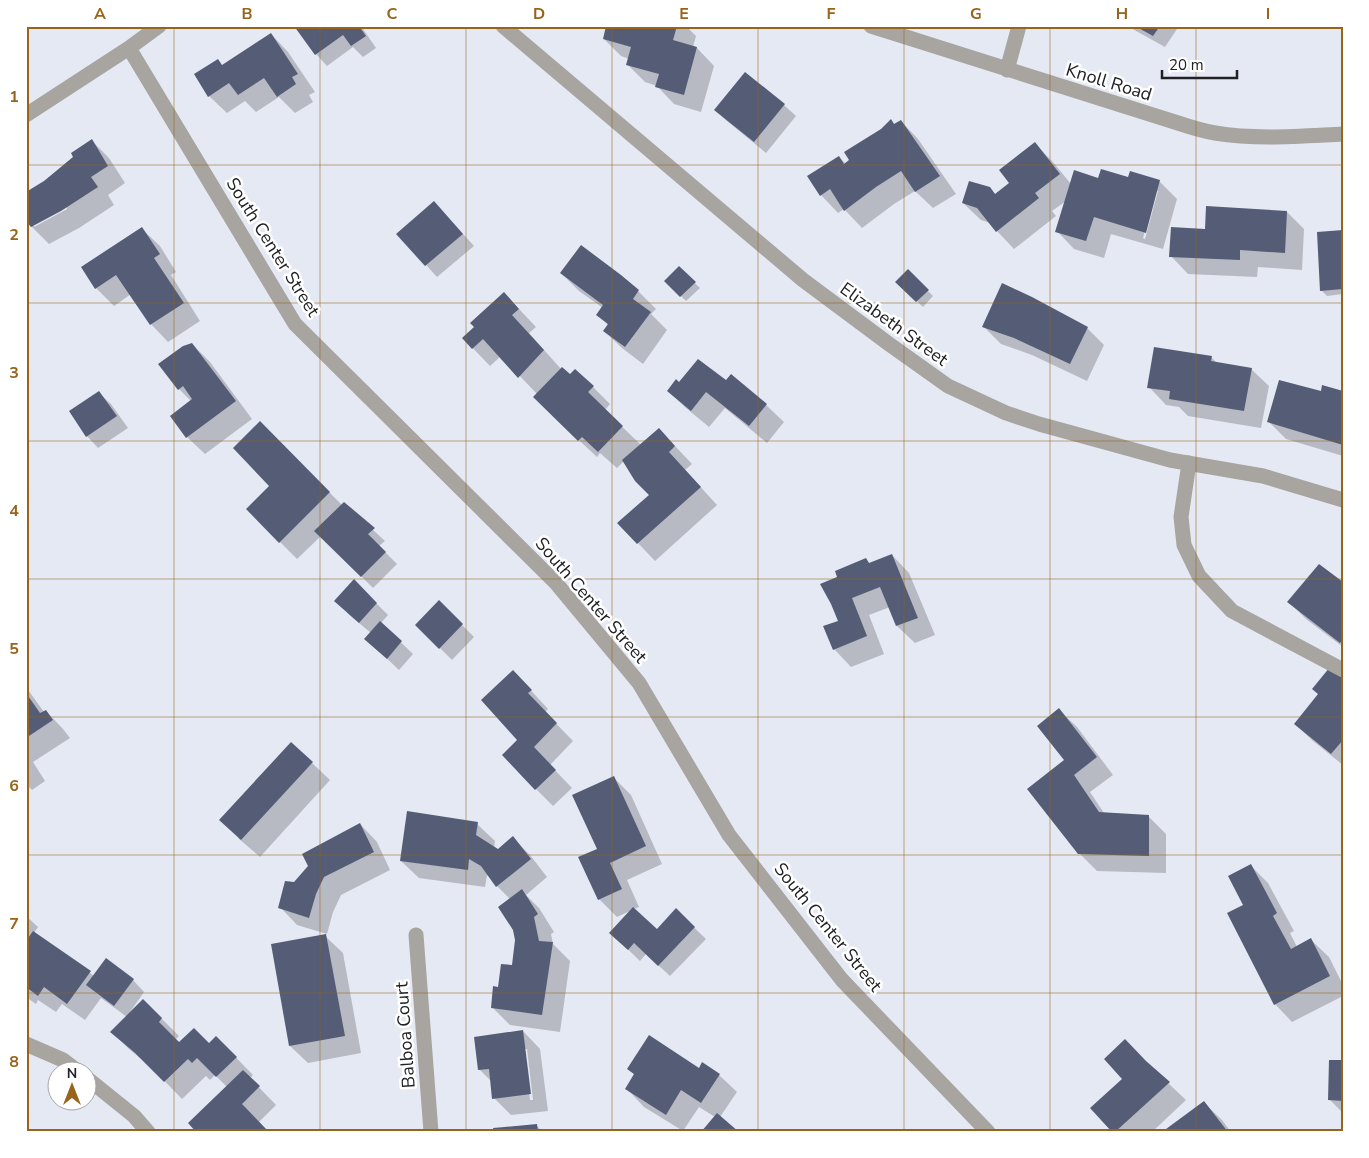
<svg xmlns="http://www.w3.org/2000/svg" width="1369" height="1158" viewBox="0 0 1369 1158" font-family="'Nunito Sans',sans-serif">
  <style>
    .shadow { fill: #0003; fill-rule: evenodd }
    .building { fill: #555d76 }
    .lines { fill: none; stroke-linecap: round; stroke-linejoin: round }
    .minor { stroke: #a8a4a0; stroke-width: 15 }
    .grid { fill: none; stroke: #98631a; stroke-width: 1; stroke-opacity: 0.55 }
    .labels { text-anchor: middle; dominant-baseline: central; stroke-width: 5; stroke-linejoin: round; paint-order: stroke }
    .street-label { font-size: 18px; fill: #202125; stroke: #fff }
    .neatline { fill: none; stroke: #98631a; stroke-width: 2 }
    .grid-label { font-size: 16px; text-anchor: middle; font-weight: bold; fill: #98631a }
  </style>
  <rect width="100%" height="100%" fill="#e5e9f4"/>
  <path class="shadow" d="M296,26h65l15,22 -13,9 -10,-10 -26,19 -11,-12z
    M608,26h78l10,10 -3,11 4,1 17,18 -13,46 -27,-8 -17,-18 -12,-4 -17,-17 1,-6 -8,-3 -17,-17z
    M1127,26h52l-14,21z
    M271,34l17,18 27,40 -6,3 4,7 -18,11 -16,-16 -23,15 -11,-11 -18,12 -18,-17 14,-30z
    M784,105l12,11 -30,37 -39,-32 -12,-11z
    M891,121l4,4 6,-4 17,18 38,55 -23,14 -18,-17 -21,13 -32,24 -18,-19 -6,4 -17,-18 18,-38 7,7z
    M92,141l17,17 16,25 -17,12 6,10 -35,23 -30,16 -18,-18 13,-44zM66,206l1,3 -33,18v-3z
    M1035,144l17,17 19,23 28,-5h30l30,2 18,18 -14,50 -52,-15 -7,24 -30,-9 -17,-18 9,-30 -14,10 4,5 -42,33 -17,-18 -7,-8 -9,-3 -18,-17 27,-15 6,7 15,-12zM1156,191h2l-13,48 -2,-1z
    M434,202l40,44 -37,31 -39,-43z
    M1287,212l17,17 -2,41 -44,-3 -1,10 -69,-3 -17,-18 35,-26z
    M142,229l18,17 16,26 -5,3 29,46 -32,21 -17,-18 -20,-30 -17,12 -18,-18 -13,-20z
    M1343,231v63l-16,2 -6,-6z
    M679,268l21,20 -14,13 -20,-20z
    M908,271l25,25 -10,11 -26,-25z
    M561,273l77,18 18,18 -5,5 16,16 -24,34 -21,-16 -18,-17 4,-6 -10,-10 5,-7 -24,-17z
    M504,293l32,34 -7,6 32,36 9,7 23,11 17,17 -5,6 36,35 18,-16 33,35 -7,6 32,35 -62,56 -36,-38 31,-27 -26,-35 -7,7 -17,-15 -3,4 -45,-42 -15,-21 -36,-38 -11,10 -27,-28 13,-11z
    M983,326l104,2 17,17 -17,36 -55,-26 -31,-11z
    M192,344l18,18 42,57 -47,35 -18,-17 4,-36 -12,-12z
    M1211,357l6,6 34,6 18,17 -8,42 -73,-12 -9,-9 -13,-2 -17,-18z
    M726,382l40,23 18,17 -17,21 -42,-35 -16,19 -23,-19 -18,-17 11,-7z
    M1343,392v64l-57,-17 -17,-17 53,-29z
    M99,393l12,11 17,24 -30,20 -11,-12z
    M260,423l82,82 2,-2 41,38 -6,5 18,18 -24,24 -52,-52 -24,23 -50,-50 24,-23z
    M892,555l17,18 26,62 -20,8 -18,-17 -7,-19 -21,8 15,39 -33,13 -17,-18 5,-27v-44l27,-18 4,4z
    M354,581l34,34 -7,8 32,31 -14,16 -21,-20 -7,-17 -24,-20z
    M1343,584v63l-37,-28 -17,-17z
    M439,602l35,35 -22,23 -35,-35z
    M513,671l35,38 -3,3 28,29 -23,24 22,23 -19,18 -17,-17 -18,-49z
    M1343,679v86l-30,-24 -18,-17 24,-30z
    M26,687l18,25 2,-1 17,18 7,9 -37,24 12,19 -13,9 -6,-6z
    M1059,710l18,17 36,48 -23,17 14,21 44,3 18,18v39l-69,-2 -18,-18z
    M312,763l18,17 -70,77 -22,-19z
    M613,777l18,18 31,69 -35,16 12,27 -5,2 23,22 19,-21 30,29 -36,37 -24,-22 -6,7 -29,-28 21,-23 -15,7 -18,-18 -1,-49z
    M360,824l17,18 13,28 -49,25 -8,17 -6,22 -30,-9 -17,-18 15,-24z
    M477,824l18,17 -1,7 4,2 15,-12 17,17 17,22 -21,18 13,13 15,24 -3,2 2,10 17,17 -10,71 -50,-7 -17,-17 6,-20 14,-21 3,-27 -6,-41 -13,-13 -6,-8 -4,-3 -2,12 -66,-9 -18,-17z
    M1251,866l17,17 26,48 -4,2 7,14 14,-7 18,17 14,28v11l-51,26 -17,-18 -30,-98z
    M26,916l12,11 -4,6 60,43 39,4 11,12 -14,20h1l12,-12 36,36 -4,4 4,4 30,1 7,-8 37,38 -3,3 26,27 -17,17 9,10h-70l29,-45 -12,-12 -5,5 -4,-4 -24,23 -31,-32 -22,-18 -17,-17 15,-15 -26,-19 -16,22 -23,-16 -6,8 -18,-12 -2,4 -10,-7z
    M325,936l18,17 18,100 -53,10 -18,-17z
    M523,1031l17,18 8,62 -37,4 -17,-17 -2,-16 -13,-13zM524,1049h3l6,51h-3z
    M1343,1061v71h-1v-20l-12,-12z
    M1150,1066l36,34 -34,32h-39l11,-53z
    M628,1069h71l20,6 18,17 -17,25h-5l-16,-10 -16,24 -39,-24 -17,-18 8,-14z
    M1204,1103l18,17 9,12h-67z
    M536,1125l7,7h-48z"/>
  <path class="building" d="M294,26h65l7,10 -15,10 -8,-11 -28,20z
    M606,26h71l-4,14 24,7 -13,48 -29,-8 4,-13 -33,-9 5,-18 -28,-8z
    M1135,26h25l-7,10z
    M271,33l27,41 -6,3 4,7 -19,13 -13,-19 -26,17 -9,-12 -21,14 -14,-23 24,-15 4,6z
    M745,72l40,32 -31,38 -40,-32z
    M891,119l3,5 7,-4 39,56 -25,16 -14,-21 -25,16 -32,24 -14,-22 -10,7 -13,-20 32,-20 5,8 5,-4 -5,-8 37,-23z
    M92,139l16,27 -17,11 7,10 -37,24 -30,16 -5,-6v-29l18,-11 29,-24 -2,-4z
    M1035,142l25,32 -25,19 4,5 -43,34 -19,-24 -15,-5 7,-22 21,6 5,7 14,-11 -10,-13z
    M1101,169l27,8 2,-6 30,9 -14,53 -52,-16 -8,24 -31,-9 19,-62 24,8z
    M434,201l29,33 -38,32 -29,-32z
    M1206,206l81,5 -2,42 -45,-3v10l-71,-3 2,-30 34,2z
    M142,227l18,27 -6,4 30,45 -34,22 -34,-50 -21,14 -14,-22z
    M1343,230v59l-23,2 -3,-59z
    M581,245l40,30 18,15 -6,9 18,13 -26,35 -22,-16 5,-7 -12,-9 7,-10 -43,-32z
    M679,266l17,16 -16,15 -16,-16z
    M908,269l21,21 -13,12 -21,-20z
    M1002,283l30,14 56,30 -18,37 -56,-26 -32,-11z
    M504,292l15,17 -7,6 32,35 -26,28 -35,-39 -11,10 -10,-11 12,-11 -4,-4z
    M192,343l44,58 -50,37 -16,-22 22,-17 -9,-13 -5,4 -20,-26 25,-18z
    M1154,347l58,9 -1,5 41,7 -8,43 -75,-12 1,-8 -23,-3z
    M698,359l28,21 5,-6 36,30 -18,22 -43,-34 -15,19 -24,-20 9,-12 3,3z
    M562,367l8,7 5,-5 19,17 -6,6 35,34 -25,26 -16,-15 -4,4 -45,-44z
    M1279,380l42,11 1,-6 21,6v54l-76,-23z
    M99,391l18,25 -31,21 -17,-26z
    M260,421l70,71 -51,51 -33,-34 23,-23 -36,-38z
    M659,428l16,18 -6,6 32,35 -64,57 -20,-21 32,-28 -14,-14 -13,-21z
    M344,502l31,26 -7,6 18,18 -25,25 -47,-46z
    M892,554l26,64 -22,8 -16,-39 -28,11 15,38 -34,14 -10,-24 15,-5 -7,-17 -11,-20 17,-7 -2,-6 31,-13 3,5z
    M1319,564l24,18v57l-3,4 -53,-41z
    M354,579l23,24 -18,20 -25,-22z
    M439,600l24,24 -24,25 -24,-24z
    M380,621l22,20 -15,18 -23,-20z
    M1330,667l13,10v63l-12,14 -37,-30 24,-30 -6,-5z
    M513,670l19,20 -4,3 29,30 -23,24 22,23 -21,20 -33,-35 15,-15 -36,-40z
    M26,693l14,20 6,-3 7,10 -27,18z
    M1059,708l38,49 -23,18 25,37 50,3v41l-71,-2 -51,-65 37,-29 -27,-34z
    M291,742l22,20 -72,78 -22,-20z
    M614,776l32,70 -36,17 12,26 -24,11 -20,-43 19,-8 -25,-54z
    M407,811l71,11 -2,13 22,14 15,-13 18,23 -35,28 -15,-21 -12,-7 -1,11 -68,-9z
    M360,823l14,29 -50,25 -8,17 -7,24 -31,-10 7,-27 9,1 14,-16 -6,-12z
    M1251,864l26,49 -4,3 18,33 20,-11 19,38 -56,29 -47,-92 16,-8 -15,-29z
    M522,889l16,25 -4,3 5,24 14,1 -11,73 -51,-7 2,-22 5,1 3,-23 11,1 3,-25 -2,-10 -15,-23z
    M633,907l24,22 19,-21 19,19 -37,39 -24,-23 -6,7 -19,-17z
    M33,931l58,40 -24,33 -23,-17 -6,9 -12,-9v-46z
    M326,934l19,102 -56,10 -18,-102z
    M106,958l28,21 -20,27 -28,-21z
    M143,999l19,19 -3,4 20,20 15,-14 15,15 7,-7 21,21 -21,20 -19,-19 -5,5 -4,-4 -24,23 -30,-30 -24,-20z
    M523,1030l8,64 -39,5 -3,-30 -11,1 -4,-33z
    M649,1035l50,33 3,-6 18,12 -19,29 -20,-13 -15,25 -41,-26 9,-15 -7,-5z
    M1125,1039l21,22 24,21 -55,50h-3l-22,-24 32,-29 -18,-20z
    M1329,1060h14v41l-15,-1z
    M243,1070l17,16 -18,18 25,26 -2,2h-69l-8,-9z
    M1204,1101l24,31h-66z
    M717,1113l22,19h-38z
    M537,1124l1,8h-44l-1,-4z"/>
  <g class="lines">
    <path class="minor" d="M503,26l300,254 86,64 59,42 58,27 33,11 131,36 93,16 80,24
      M871,26l307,97c12,4 25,8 37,10 42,7 86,3 128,1
      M129,48l166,276 261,259 83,100 90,152 113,145 146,152
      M1007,70l12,-44
      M26,115l103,-67 30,-22
      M1189,463l-8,54 3,28 15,31 33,35 111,59
      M416,935l15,197
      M26,1044l37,16 13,10
      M88,1079l46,37 14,16"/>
  </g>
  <path class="grid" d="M174,26v1106M320,26v1106M466,26v1106M612,26v1106M758,26v1106M904,26v1106M1050,26v1106M1196,26v1106M26,165h1317M26,303h1317M26,441h1317M26,579h1317M26,717h1317M26,855h1317M26,993h1317"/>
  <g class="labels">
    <g class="street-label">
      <text transform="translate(1109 82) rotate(17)">Knoll Road</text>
      <text transform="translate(273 247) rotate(58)">South Center Street</text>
      <text transform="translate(894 324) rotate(36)">Elizabeth Street</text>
      <text transform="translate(591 600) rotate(49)">South Center Street</text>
      <text transform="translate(828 927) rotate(51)">South Center Street</text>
      <text transform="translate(405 1035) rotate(-94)">Balboa Court</text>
    </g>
  </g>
  <rect width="1369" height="1158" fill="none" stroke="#ffffff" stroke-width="55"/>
  <g transform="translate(72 1086)"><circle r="24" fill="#ffffff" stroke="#a6a6a8"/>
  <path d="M0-4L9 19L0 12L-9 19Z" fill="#98631a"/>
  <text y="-8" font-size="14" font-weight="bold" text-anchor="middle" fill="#202125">N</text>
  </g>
  <path d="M1162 70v8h75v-8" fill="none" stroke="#202125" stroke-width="2.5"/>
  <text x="1169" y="70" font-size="15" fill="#202125" stroke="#ffffff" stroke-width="4" paint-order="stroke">20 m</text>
  <rect x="28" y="28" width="1314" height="1102" class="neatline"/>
  <g class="grid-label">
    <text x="100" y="19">A</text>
    <text x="247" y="19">B</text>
    <text x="392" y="19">C</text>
    <text x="539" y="19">D</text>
    <text x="684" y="19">E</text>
    <text x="831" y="19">F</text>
    <text x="976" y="19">G</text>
    <text x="1122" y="19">H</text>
    <text x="1268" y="19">I</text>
    <text x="14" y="102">1</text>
    <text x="14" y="240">2</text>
    <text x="14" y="378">3</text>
    <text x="14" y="516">4</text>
    <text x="14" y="654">5</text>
    <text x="14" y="791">6</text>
    <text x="14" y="929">7</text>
    <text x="14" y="1067">8</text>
  </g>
</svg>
